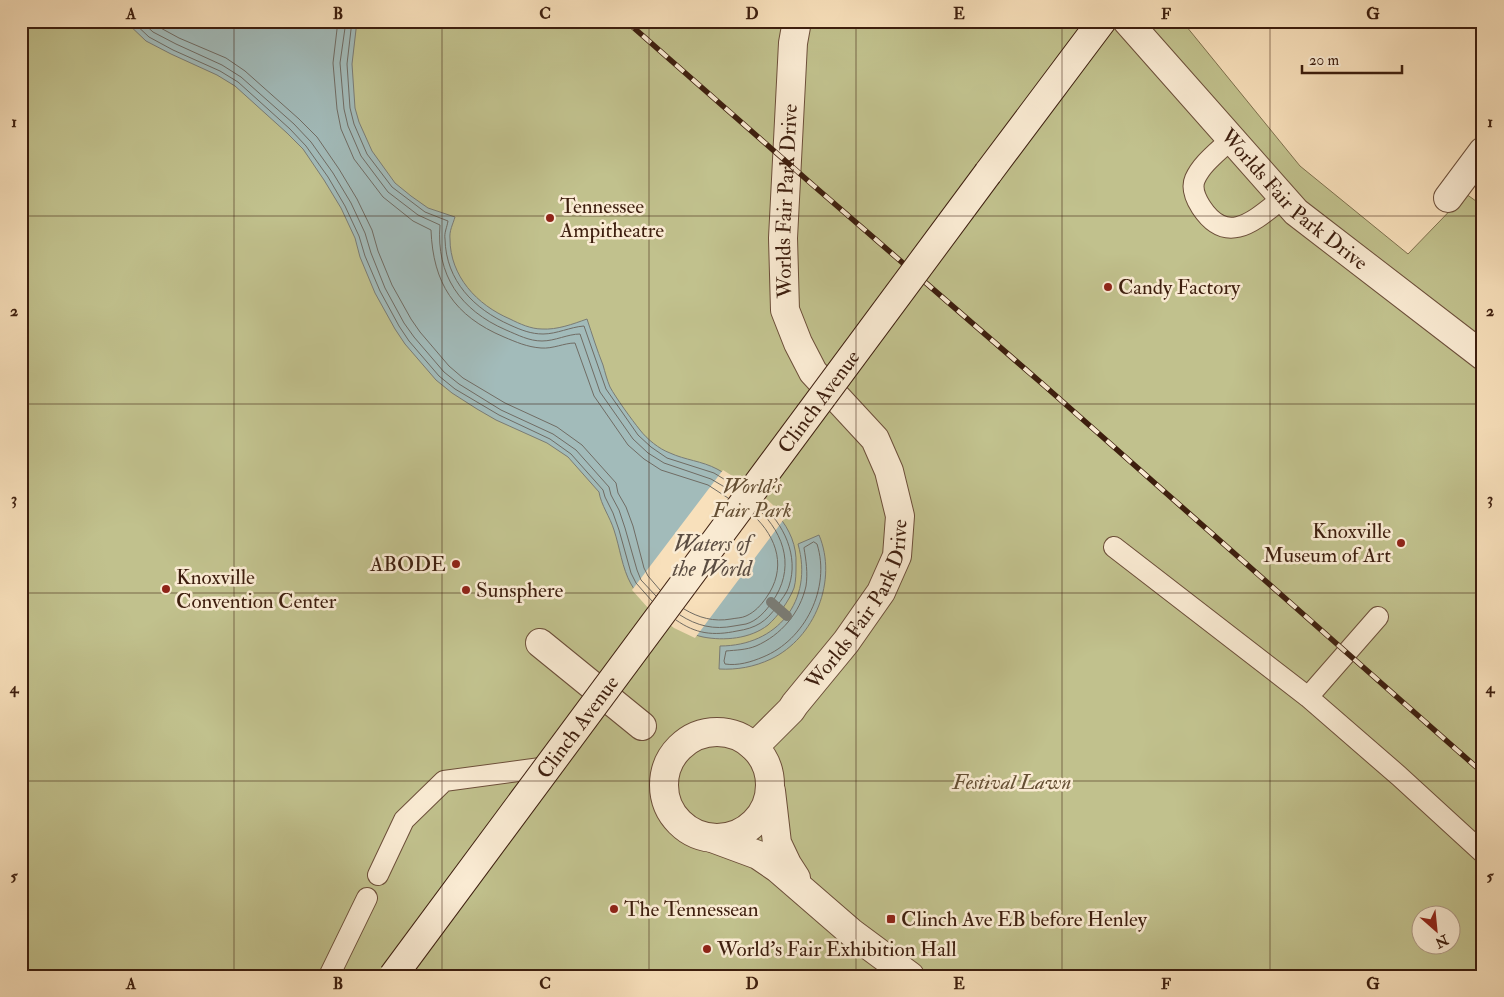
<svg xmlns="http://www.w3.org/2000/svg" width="1504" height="997" viewBox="0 0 1504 997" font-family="'IM FELL Double Pica',serif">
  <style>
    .green { fill: #c1c18d; stroke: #7f704e; fill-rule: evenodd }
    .water { fill: #a2bbba; stroke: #7a7c75 }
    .pier { fill: #f8e0bb }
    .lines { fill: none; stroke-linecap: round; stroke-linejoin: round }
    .shore { stroke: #706c64; stroke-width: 1 }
    .stream { stroke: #7a7c75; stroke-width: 10 }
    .lane-casing { stroke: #6c4e39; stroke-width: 22 }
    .street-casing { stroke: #6c4e39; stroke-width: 30 }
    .secondary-casing { stroke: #3d1e0e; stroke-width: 30 }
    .lane { stroke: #faebd3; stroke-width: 20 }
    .street { stroke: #faebd3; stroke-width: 28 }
    .secondary { stroke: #faebd3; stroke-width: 28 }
    .rail-casing { stroke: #3d1e0e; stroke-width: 5.5 }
    .rail { stroke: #faebd3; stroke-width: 4; stroke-dasharray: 11; stroke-linecap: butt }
    .secondary-bridge-casing { stroke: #3d1e0e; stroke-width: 30; stroke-linecap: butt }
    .secondary-bridge { stroke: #faebd3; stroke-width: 28 }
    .grid { fill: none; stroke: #3d1e0e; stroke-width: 1; stroke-opacity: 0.55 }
    .poi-dot { fill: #8f2418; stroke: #faebd3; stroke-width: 2 }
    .labels { text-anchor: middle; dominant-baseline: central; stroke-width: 5; stroke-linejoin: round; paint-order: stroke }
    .street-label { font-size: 21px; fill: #3d1e0e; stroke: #faebd3 }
    .poi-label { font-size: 21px; fill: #3d1e0e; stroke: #faebd3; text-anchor: start }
    .park-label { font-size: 21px; font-style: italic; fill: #654f34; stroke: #faebd3 }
    .water-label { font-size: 22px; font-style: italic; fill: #5b4d42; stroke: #faebd3 }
    .neatline { fill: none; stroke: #3d1e0e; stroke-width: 2 }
    .grid-label { font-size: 16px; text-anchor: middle; font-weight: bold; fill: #3d1e0e }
  </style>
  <rect width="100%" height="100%" fill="#f8e0bb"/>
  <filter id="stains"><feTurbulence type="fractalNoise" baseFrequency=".004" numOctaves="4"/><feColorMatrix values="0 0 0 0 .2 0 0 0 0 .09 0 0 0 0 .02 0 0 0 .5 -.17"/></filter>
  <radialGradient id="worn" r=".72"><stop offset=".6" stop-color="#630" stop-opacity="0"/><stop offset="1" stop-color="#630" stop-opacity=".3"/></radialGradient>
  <path class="green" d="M21,21h1161l118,145 108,88 58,-60 17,12v770h-1462zM1422,914h30v30h-30z"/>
  <path class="water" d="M125,21h232l-5,43 3,44 4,14 13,29 23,32 16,13 17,12 27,9c-2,7 -6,14 -5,22 0,37 27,66 60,80 10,5 21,10 32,10 15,1 31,-5 45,-10 5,15 10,31 16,46 2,7 4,15 7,22 6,11 22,33 30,43 7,9 19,19 30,23 15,7 32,8 47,16 6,3 13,8 19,12 30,19 62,45 60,84 0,8 0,16 -2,23 -5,13 -16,28 -26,37 -18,14 -44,16 -65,12 -21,-4 -62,-34 -72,-53 -9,-16 -11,-36 -17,-54 -4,-13 -13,-25 -15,-38l-31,-35 -21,-14 -51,-23 -19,-11 -25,-16 -16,-13 -31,-36 -10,-15 -20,-36 -15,-36 -5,-19 -14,-30 -17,-28 -21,-31 -16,-16 -52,-47 -18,-11 -46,-21 -25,-13z
    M819,535c19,45 -4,103 -48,124 -17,8 -34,11 -52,10l1,-23c57,0 94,-45 78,-102z"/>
  <path class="pier" d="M723,470l38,24 12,11 11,14 -89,119 -21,-10 -18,-14 -7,-5 -17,-19z"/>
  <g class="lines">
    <path class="shore" d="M132,21l17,16 24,13 47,21 18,11 52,47 16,17 22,31 17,29 14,30 6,20 15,35 19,35 10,15 30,35 16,13 44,26 51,24 21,15 32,36 2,7 8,16 6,17 12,43 5,10 16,18
      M141,21l12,11 23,12 46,21 19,12 53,47 17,18 22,31 18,30 14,30 6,20 14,35 19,35 10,14 30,35 15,12 42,26 52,24 23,16 33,37 2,8 8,15 6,18 12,42 4,10 15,16
      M152,21l5,5 22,12 47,20 19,13 54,48 18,18 22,32 18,30 15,31 6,21 14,34 19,34 9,13 29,34 14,12 42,25 52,24 25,18 34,38 2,10 8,14 7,19 11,42 4,8 12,14
      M338,21l-5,42 4,46 4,20 13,30 29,38 30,24 18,9c2,53 23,86 73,107 12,5 23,10 37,11 12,1 23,-5 34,-5l19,53 34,49 16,14 17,11 47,15 20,13
      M346,21l-6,42 4,46 4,17 13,30 27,36 30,23 22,10c-4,50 20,85 66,105 12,5 23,11 36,11 13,0 26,-7 38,-7l20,58 33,47 15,14 16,10 47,16 22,13
      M352,21l-5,43 3,44 4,16 13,30 25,33 33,25 23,9c-1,6 -4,12 -3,18 1,42 29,70 65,86 11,5 21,9 33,9 14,0 27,-7 41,-8l22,63 32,46 13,12 16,11 47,15 23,14
      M814,542l3,2c14,44 -12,96 -54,113 -12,5 -25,9 -38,7l-1,-3 2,-10c10,-1 20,-1 30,-5 25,-11 44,-33 50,-60 2,-13 0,-26 -2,-38z
      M684,609c15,9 30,13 47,10 5,-1 11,-1 15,-3 9,-4 15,-11 20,-18 21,-29 12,-60 -13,-83
      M680,615c17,11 34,15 54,11 4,-1 8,-1 12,-2 11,-3 20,-13 26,-22 23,-32 14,-67 -14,-93
      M676,620c20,14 37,16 61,11 19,-3 29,-9 40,-25 4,-6 10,-13 12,-20 10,-30 -5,-62 -28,-82"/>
    <path class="stream" d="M771,602l16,14"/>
    <g class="lane-casing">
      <path id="lane" d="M1231,139c-12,12 -29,24 -36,40 -4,9 1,20 6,28 27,41 55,12 82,-9
        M1114,547l194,150 91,79 84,77
        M1308,697l70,-80
        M378,875l26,-55 40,-39 104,-14
        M329,976l38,-78"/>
    </g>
    <g class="street-casing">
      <g id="street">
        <path id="s1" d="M1127,21l169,191 187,144"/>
        <path d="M1448,198l35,-47"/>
        <path d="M540,643l102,83"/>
        <circle cx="717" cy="785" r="53"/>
        <path id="s2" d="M754,747l37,-37 4,-6 51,-62 35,-50 16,-36 3,-40 -11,-45 -14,-32 -62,-67 -15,-29 -13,-33 -2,-72 10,-195 4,-22"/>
        <path d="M771,791l6,52 10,21 9,14"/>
        <path d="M712,838l46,17 19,13 75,65 58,43"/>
      </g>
    </g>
    <g class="secondary-casing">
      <path id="secondary" d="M988,173l114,-152"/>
    </g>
    <use href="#lane" class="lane"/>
    <use href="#street" class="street"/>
    <use href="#secondary" class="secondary"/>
    <g class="rail-casing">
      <path id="rail" d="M626,21l188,165 232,201 437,386"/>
    </g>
    <use href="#rail" class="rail"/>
    <g class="secondary-bridge-casing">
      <g id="secondary-bridge">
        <path id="s3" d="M393,976l595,-803"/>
      </g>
    </g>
    <use href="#secondary-bridge" class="secondary-bridge"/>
  </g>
  <path class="grid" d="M234,21v955M442,21v955M649,21v955M856,21v955M1062,21v955M1270,21v955M21,216h1462M21,404h1462M21,593h1462M21,781h1462"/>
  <g class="poi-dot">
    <circle cx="550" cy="218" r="5"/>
    <circle cx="1108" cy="287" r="5"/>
    <circle cx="1401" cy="543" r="5"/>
    <circle cx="456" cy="564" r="5"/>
    <circle cx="166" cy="589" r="5"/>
    <circle cx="466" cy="590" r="5"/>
    <circle cx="614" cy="909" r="5"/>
    <rect x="886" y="914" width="10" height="10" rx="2.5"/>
    <circle cx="707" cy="949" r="5"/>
  </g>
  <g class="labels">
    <g class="street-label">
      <text stroke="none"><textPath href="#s1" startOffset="245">Worlds Fair Park Drive</textPath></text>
      <text stroke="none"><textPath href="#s2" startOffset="630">Worlds Fair Park Drive</textPath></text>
      <text stroke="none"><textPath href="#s3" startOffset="715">Clinch Avenue</textPath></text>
      <text stroke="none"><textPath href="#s2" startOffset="180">Worlds Fair Park Drive</textPath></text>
      <text stroke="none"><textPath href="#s3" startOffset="310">Clinch Avenue</textPath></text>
    </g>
    <g class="poi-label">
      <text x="560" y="206">Tennessee<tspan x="560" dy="24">Ampitheatre</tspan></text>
      <text x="1118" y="287">Candy Factory</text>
      <text x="1391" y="531" text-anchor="end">Knoxville<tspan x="1391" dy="24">Museum of Art</tspan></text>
      <text x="446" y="564" text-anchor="end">ABODE</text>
      <text x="176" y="577">Knoxville<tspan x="176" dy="24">Convention Center</tspan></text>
      <text x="476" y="590">Sunsphere</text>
      <text x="624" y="909">The Tennessean</text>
      <text x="901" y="919">Clinch Ave EB before Henley</text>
      <text x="717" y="949">World’s Fair Exhibition Hall</text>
    </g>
    <g class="park-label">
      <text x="752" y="486">World's<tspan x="752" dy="24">Fair Park</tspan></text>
      <text x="1012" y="782">Festival Lawn</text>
    </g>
    <g class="water-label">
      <text x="712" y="544">Waters of<tspan x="712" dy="25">the World</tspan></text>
    </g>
  </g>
  <rect width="1504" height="997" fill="none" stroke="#f8e0bb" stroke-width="55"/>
  <g transform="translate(1436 930) rotate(153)"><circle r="24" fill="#faebd3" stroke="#ae9984"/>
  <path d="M0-4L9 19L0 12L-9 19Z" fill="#8f2418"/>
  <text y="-8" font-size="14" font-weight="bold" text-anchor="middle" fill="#3d1e0e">N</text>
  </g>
  <path d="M1302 65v8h100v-8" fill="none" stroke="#3d1e0e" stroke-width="2.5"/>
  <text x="1309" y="65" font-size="15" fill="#3d1e0e" stroke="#faebd3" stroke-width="4" paint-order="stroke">20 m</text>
  <rect x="28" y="28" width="1448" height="942" class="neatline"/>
  <g class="grid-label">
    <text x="131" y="19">A</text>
    <text x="338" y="19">B</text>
    <text x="545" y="19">C</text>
    <text x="752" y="19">D</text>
    <text x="959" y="19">E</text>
    <text x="1166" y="19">F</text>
    <text x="1373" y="19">G</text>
    <text x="14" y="127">1</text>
    <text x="1490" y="127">1</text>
    <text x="14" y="316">2</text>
    <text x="1490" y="316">2</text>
    <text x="14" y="504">3</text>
    <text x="1490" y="504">3</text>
    <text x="14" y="693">4</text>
    <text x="1490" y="693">4</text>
    <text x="14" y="881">5</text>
    <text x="1490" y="881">5</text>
    <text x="131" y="989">A</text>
    <text x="338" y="989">B</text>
    <text x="545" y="989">C</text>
    <text x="752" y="989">D</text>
    <text x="959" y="989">E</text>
    <text x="1166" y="989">F</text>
    <text x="1373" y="989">G</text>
  </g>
  <rect width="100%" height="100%" filter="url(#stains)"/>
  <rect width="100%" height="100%" fill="url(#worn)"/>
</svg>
